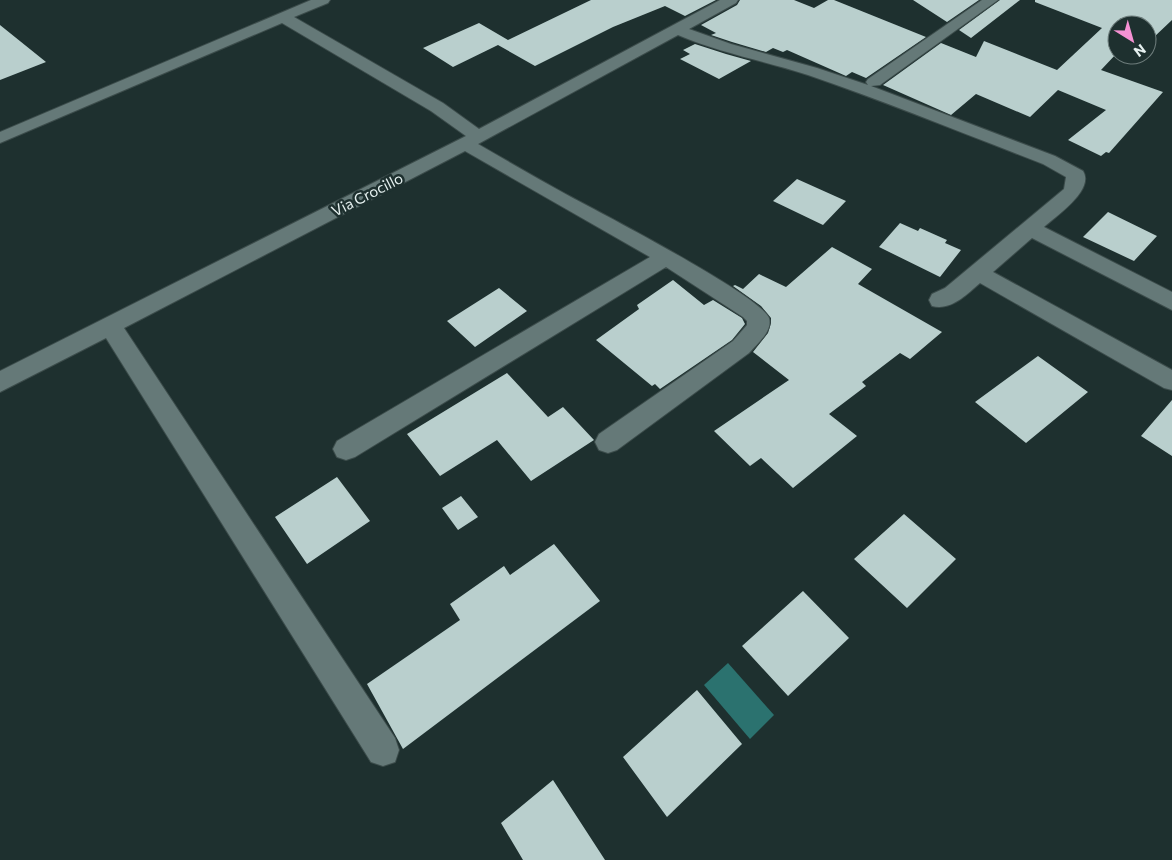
<svg xmlns="http://www.w3.org/2000/svg" width="1172" height="860" viewBox="0 0 1172 860" font-family="Commissioner,sans-serif">
  <style>
    .water { fill: #2b726f }
    .building { fill: #b9cfcd }
    .lines { fill: none; stroke-linecap: round; stroke-linejoin: round }
    .minor-casing { stroke: #3c4c4b; stroke-width: 2 }
    .minor { fill: #657978; fill-rule: evenodd }
    .labels { text-anchor: middle; dominant-baseline: central; stroke-width: 5; stroke-linejoin: round; paint-order: stroke }
    .far-street-label { font-size: 15px; fill: #e6f1f0; stroke: #1e302f }
  </style>
  <rect width="100%" height="100%" fill="#1e302f"/>
  <path class="water" d="M728,663l46,52 -24,24 -46,-54z"/>
  <path class="building" d="M591,0h125l-31,16 -20,-10 -52,21 -78,39 -37,-21 -45,22 -30,-19 56,-25 29,17z
    M740,0h54l20,8 14,-8h6l92,37 -60,41 -14,-6 -6,4 -59,-26 -4,2 -10,-4 -7,4 -34,-10 -21,-7 5,-2 -15,-8 36,-20z
    M913,0h66l-32,22z
    M1000,0h20l-49,38 -12,-8z
    M1035,0h137v20l-19,18 -6,-2v-11h-30v28l-16,17 62,22 -54,61 -3,-1 -5,4 -33,-16 38,-30 -48,-20 -28,27 -54,-23 -25,21 -68,-30 58,-42 35,14 8,-16 73,29 45,-42 -67,-26z
    M0,25l46,37 -46,18z
    M695,44l31,10 25,7 -32,18 -39,-20 10,-5 -7,-4z
    M797,179l49,22 -23,24 -50,-24z
    M1108,212l49,24 -23,25 -51,-24z
    M900,223l18,8 2,-3 27,12 -2,3 16,7 -21,27 -61,-30z
    M832,247l40,22 -14,15 84,48 -32,27 -10,-6 -38,29 4,4 -37,28 28,22 -64,52 -32,-30 -11,8 -36,-35 75,-51 -36,-28 15,-19 3,-10v-5l-10,-12 -28,-20 2,-1 8,4 16,-15 27,13z
    M673,280l31,25 9,-5 29,18 3,6 -13,16 -72,49 -5,-5 -3,2 -56,-46 43,-31 -2,-4z
    M499,288l28,23 -52,36 -28,-26z
    M1038,356l50,36 -62,51 -51,-41z
    M507,373l41,44 15,-10 31,33 -63,41 -34,-41 -57,36 -33,-42z
    M1172,400v56l-31,-20z
    M337,477l33,44 -63,43 -32,-47z
    M461,496l17,21 -20,13 -16,-22z
    M904,514l52,45 -49,49 -53,-49z
    M554,544l46,57 -197,148 -36,-65 93,-64 -10,-16 54,-38 6,9z
    M803,591l46,47 -61,58 -46,-50z
    M697,690l45,54 -75,73 -44,-60z
    M553,780l52,80h-82l-22,-37z"/>
  <g class="lines">
    <g class="minor-casing">
      <path id="minor" d="M311,0h19l-2,3 -34,14 149,86 36,26 241,-129h18l-2,3 -47,26 42,15 86,24 51,17 -2,-3 2,-3 114,-79h16l-118,85 -9,1 184,70 28,15c12,19 -27,45 -39,56l128,65v18l-140,-72 -39,34 179,98v20l-8,-2 -184,-105c-14,12 -29,28 -48,23l-3,-6 3,-6 13,-6 119,-99 2,-12 -23,-13c-78,-30 -156,-62 -235,-89 -43,-14 -88,-22 -130,-40l-200,109c31,18 62,36 93,53 30,16 190,99 198,121 4,13 -12,26 -20,35l-132,97 -9,3 -9,-3 -4,-8 4,-8 134,-93 14,-16v-4l-4,-4 -77,-50 -311,190 -9,3 -9,-3 -4,-8 4,-8 313,-184 -185,-106 -341,177 271,410 4,12 -4,12 -12,4 -12,-4 -265,-424 -106,54v-21l466,-235 -35,-25 -149,-88 -282,120v-11z"/>
    </g>
    <use href="#minor" class="minor"/>
  </g>
  <g class="labels">
    <g class="far-street-label">
      <text transform="translate(367 194) rotate(-27)">Via Crocillo</text>
    </g>
  </g>
  <g transform="translate(1132 40) rotate(143)"><circle r="24" fill="#1e302f" stroke="#6e7d7c"/>
  <path d="M0-4L9 19L0 12L-9 19Z" fill="#f591d3"/>
  <text y="-8" font-size="14" font-weight="bold" text-anchor="middle" fill="#e6f1f0">N</text>
  </g>
</svg>
